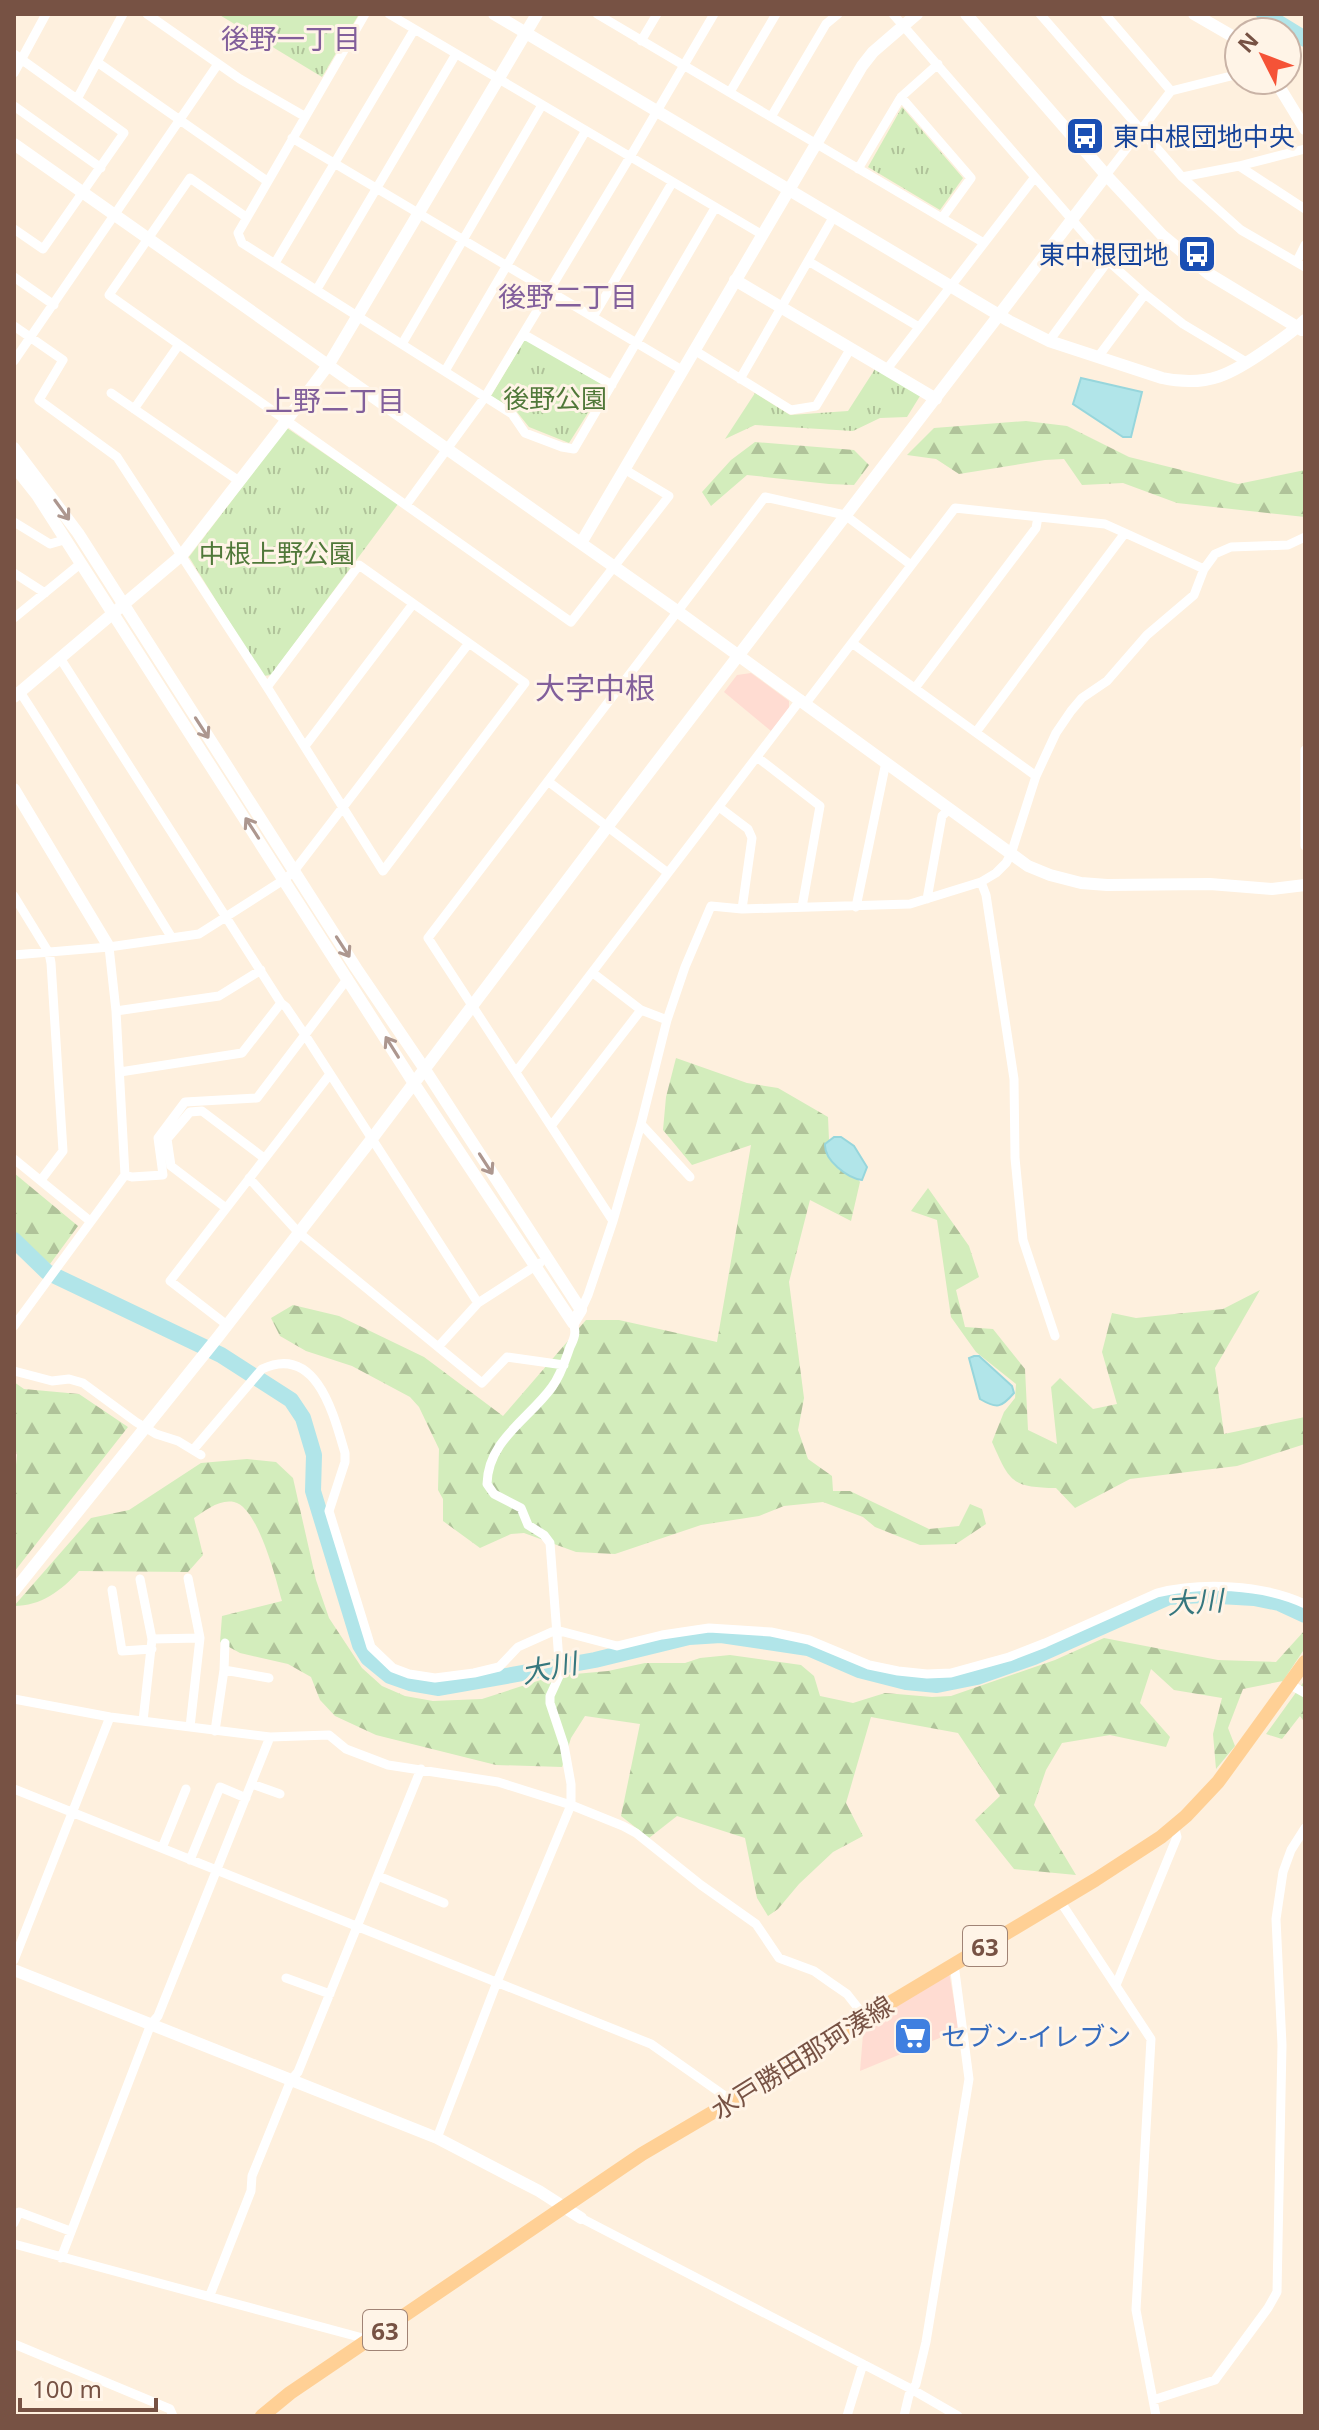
<svg xmlns="http://www.w3.org/2000/svg" width="1319" height="2430" viewBox="0 0 1319 2430" font-family="'Noto Sans','Noto Sans JP',sans-serif">
  <style>
    .commercial { fill: #ffdcd2 }
    .forest { fill: url(#forest-firs) }
    .park { fill: url(#park-tufts) }
    .water { fill: #b1e5e9; stroke: #97d6dc; stroke-width: 2 }
    .lines { fill: none; stroke-linecap: round; stroke-linejoin: round }
    .river { stroke: #b1e5e9; stroke-width: 16 }
    .street { stroke: #fff; stroke-width: 9 }
    .secondary { stroke: #fff; stroke-width: 12 }
    .primary { stroke: #ffd095; stroke-width: 14 }
    .oneway { stroke: #ad978f }
    .labels { text-anchor: middle; dominant-baseline: central; stroke-width: 6; stroke-linejoin: round; paint-order: stroke }
    .shield { fill: #fff4e7; stroke: #a08375; stroke-width: 2 }
    .shield-label { font-size: 24px; font-weight: bold; fill: #775244 }
    .transit-label { font-size: 26px; fill: #164399; stroke: #fff4e7; text-anchor: start }
    .park-label { font-size: 26px; fill: #507839; stroke: #fff4e7 }
    .shop-label { font-size: 26px; fill: #366cbe; stroke: #fff4e7; text-anchor: start }
    .street-label { font-size: 26px; fill: #775244; stroke: #fff4e7 }
    .neighbourhood-label { font-size: 28px; fill: #825f9b; stroke: #fff4e7 }
    .water-label { font-size: 28px; font-style: italic; fill: #36777e; stroke: #fff4e7 }
    .quarter-label { font-size: 30px; fill: #825f9b; stroke: #fff4e7 }
  </style>
  <defs>
    <pattern id="forest-firs" width="22" height="20" patternUnits="userSpaceOnUse" patternTransform="scale(2)"><rect width="22" height="20" fill="#d3edbc"/><path d="M5 1l3.5 6h-7zM16 11l3.5 6h-7z" fill="#b0c39a"/></pattern>
    <pattern id="park-tufts" width="24" height="20" patternUnits="userSpaceOnUse" patternTransform="scale(2)"><rect width="24" height="20" fill="#d3edbc"/><path d="M3 7l-1-3M5 7V3M7 7l1-3M15 17l-1-3M17 17v-4M19 17l1-3" fill="none" stroke="#b0c39a"/></pattern>
  </defs>
  <rect width="100%" height="100%" fill="#fef0de"/>
  <path class="commercial" d="M751,673l38,28v7l-18,23 -47,-39 13,-17z
    M949,1972l11,63 -18,2 -82,34 4,-49z"/>
  <path class="forest" d="M1026,421l41,5 62,31 109,27 67,-14v47l-128,-14 -54,-20 -41,2 -18,-26 -19,1 -86,14 -23,-15 -29,-4 27,-27z
    M755,442l99,8 15,15 -15,20 -25,-1 -82,-9 -36,31 -9,-14 29,-32z
    M676,1058l71,25 31,5 50,29 1,23 31,42 -9,39 -41,-21 -21,82 15,116 -6,32 10,29 24,17 1,15h17l79,38 30,-3 11,-22 12,5 4,15 -30,20 -36,1 -45,-18 -12,-10 -40,-15 -39,4 -25,10 -58,9 -86,29 -39,-2 -52,-19 -13,1 -31,14 -37,-27v-22l-5,-9 1,-41 -20,-42 -9,-10 -58,-31 -46,-15 -26,-15 -9,-18 22,-13 46,11 85,41 79,59 83,-96h33l98,22 34,-197 -59,20 -29,-35 3,-33z
    M14,1173l64,53 -28,38 -36,-30z
    M928,1188l41,58 10,31 -23,13 9,37 28,2 32,40 3,61 29,14 -6,-57 9,-9 33,31 24,-5 -15,-52 10,-39 24,5 87,-9 37,-19 -45,78 9,66 81,-17v27l-68,22 -107,13 -55,29 -19,-20c-45,-1 -46,-6 -64,-46l12,-30 11,-14 1,-14 -40,-32 -25,-35 -14,-97 -26,-9z
    M14,1382l10,7 55,5 49,33 -114,145v-87l3,-30 -3,-12z
    M247,1459l29,3 17,16 23,102 13,38 33,50 20,18 23,10 28,5 49,-2 71,-23 55,-5 37,-8h40l15,-5 30,-3 71,10 13,11 6,20 33,7 32,-10 47,4 19,-1 104,-36 49,-22 114,22 58,2 29,-32v18l-22,33 -40,8 -15,39 7,18 -19,23 -3,-35 9,-36 -48,-8 -23,-21 -11,34 30,34 -4,10 -56,-12 -48,8 -16,27 -12,35 42,70 -62,-6 -39,-49 25,-24 -42,-63 -87,-16 -25,86 17,33 -30,16 -34,32 -21,25 -10,7 -11,-18 -12,-60 -68,-22 -28,22 -28,-22 19,-92 -55,-8 -14,22 -9,29 -66,-2 -120,-30 -41,-19 -15,-16 -9,-23 -23,-13 -48,-11 -20,-11 2,-26 60,-15c-6,-22 -24,-94 -48,-99 -15,-3 -29,9 -40,16l9,37 -15,17 -109,-1c-18,20 -38,35 -65,35l77,-88 38,-8 72,-47z
    M1305,1680v43l-5,-7 -18,23 -16,-5z"/>
  <path class="park" d="M218,14h141l-37,63z
    M902,107l61,71 -23,32 -72,-43z
    M525,339l80,47 -36,57 -40,-16 -12,-15 -26,-16z
    M875,369l45,27 -13,21 -27,1 -27,13 -98,-6 -30,14 30,-46 35,22 58,-4z
    M287,428l111,76 -127,171 -8,1 -74,-119z"/>
  <path class="water" d="M1081,378l61,14 -11,45h-8l-50,-33z
    M834,1137h7l13,9 13,21 -5,13c-15,-2 -38,-20 -37,-36z
    M974,1356h5l33,30 2,7c-13,15 -17,16 -34,6l-11,-41z"/>
  <g class="lines">
    <path class="river" d="M1264,14l41,25
      M14,1240l33,32 174,83 70,45 12,18 11,37 -1,36 47,154 8,13 22,18 20,7 29,5 156,-28 94,-23 32,-2 87,13 51,22 47,12 31,3 40,-8 57,-20 135,-60 33,-2 52,3 25,5 26,12"/>
    <path class="street" d="M147,14l93,65 64,37
      M365,14l-127,219 4,10 270,171 13,19 37,14 12,2 141,-241
      M389,14l372,220
      M597,14l387,229
      M893,14l215,247 37,33 38,30 65,39
      M1040,14l142,163 59,53 64,37
      M1105,14l66,77
      M641,41l16,-27
      M14,54l110,79 -81,116 -29,-20
      M97,62l170,119
      M14,73l32,-59
      M730,92l46,-78
      M901,97l70,81 -29,40
      M77,99l46,-85
      M14,106l87,62
      M771,117l55,-93 12,-10
      M292,138l390,232
      M1239,166l66,43
      M858,169l43,-72 37,-33
      M1106,175l65,-84 68,-17
      M1182,177l57,-11 66,-17
      M246,217l-56,-39 -81,117 462,327 98,-126 -45,-27
      M808,261l111,66
      M1297,261l8,-16
      M275,263l139,-233
      M14,277l40,28
      M317,289l139,-235
      M593,317l79,-134
      M14,326l49,34 -24,40 78,57 150,230 116,184 142,-188 -166,-118 -92,122
      M523,334l89,51
      M1049,341l59,-80
      M402,344l140,-239
      M694,350l97,60 25,-4 35,-58
      M1098,357l47,-63
      M14,361l204,-297
      M887,369l148,-192
      M445,371l140,-239
      M740,379l94,-163
      M111,393l128,88
      M134,409l44,-63
      M406,505l79,-108 145,-240 84,-143
      M14,522l36,22 14,-4
      M14,573l31,20
      M14,618l66,-54
      M852,643l184,133
      M60,658l221,345 5,4 19,28 173,268
      M915,688l121,-160 2,-11
      M20,692c53,81 101,164 152,246
      M806,703l149,-195 150,16 20,9
      M976,732l149,-199 79,36
      M305,746l108,-142
      M1305,750v96
      M757,757l63,49 -18,101
      M549,782l119,91
      M719,807l29,22 4,9 -10,71
      M981,882l5,13 28,184 1,79 8,82 32,96
      M14,896l35,57 2,10 12,188 -22,29
      M927,899l15,-83 8,-8
      M856,907l30,-145
      M14,955l95,-8 90,-13 86,-55 9,-8 175,-228
      M593,973l48,37 26,10
      M116,1011l103,-15 42,-26
      M120,1072l122,-19 39,-50
      M516,1072l285,-373
      M641,1124l49,53
      M551,1126l90,-116
      M14,1159l76,62
      M125,1175l7,2 31,-2 -5,-37 27,-36 72,-4 91,-120
      M249,1178l49,54 184,151 25,-26 57,8
      M226,1208l-55,-42 -4,-27 23,-27 12,-1 62,47
      M613,1221l-185,-283 337,-441 80,18 66,50
      M581,1310l7,-15 25,-74 28,-97 26,-104 18,-53 26,-61 31,3 168,-5 71,-22 15,-9 10,-10 5,-9 25,-78 20,-43 15,-22 11,-13 25,-17 40,-46 47,-40 10,-26 11,-15 16,-7 57,-2 17,-8
      M227,1325l-57,-44 160,-207
      M14,1326l111,-151 -9,-164 -7,-64
      M438,1347l40,-44 62,-40
      M14,1371l38,10 17,-2 14,4 53,39 20,12 22,7 23,14
      M193,1450l69,-81c55,-26 72,47 83,84v9l-16,49 42,136 22,21 16,6 26,4 39,-5 25,-6 19,-20 38,-17 61,16 45,-11 47,-7 62,4 38,8 60,25 29,6 29,3 24,-1 58,-16 36,-14 112,-50c44,-11 105,-9 148,11
      M188,1578l12,60 -10,89
      M140,1579l12,60 -9,82
      M112,1590l10,61 30,-2
      M152,1639l48,-1
      M224,1670l45,8
      M1289,1684l16,9
      M14,1699l96,18 160,20 59,-2 17,14 42,16 110,17 73,23 52,21 13,7 65,52 55,39 23,34 35,13 17,12 16,11 15,19 -2,7
      M215,1731l9,-61 1,-27
      M252,1784l28,10
      M14,1789l637,255 81,57
      M162,1848l24,-59
      M190,1860l30,-73 26,11
      M378,1876l66,27
      M1060,1901l91,138 -15,271 20,106
      M14,1960l96,-243
      M286,1978l44,16
      M1116,1985l61,-148 -3,-11
      M437,2138l60,-156 74,-177v-21l-7,-39 -14,-42v-7l10,-22 -10,-131 -6,-8 -16,-10 -7,-17 -27,-14 -7,-10c1,-44 42,-65 65,-97 9,-12 13,-26 18,-40 4,-8 7,-15 3,-24
      M581,2218l332,172 45,26
      M14,2223l5,-11 51,19
      M14,2244l356,96
      M61,2258l90,-234 7,-8 112,-279
      M210,2295l41,-104 1,-15 39,-96 7,-8 123,-303
      M14,2344l156,65 3,7
      M1153,2400l62,-20 53,-72 9,-16 5,-247 -6,-126 7,-47 8,-22 14,-22
      M847,2416l16,-52
      M904,2416l5,-21 7,-11 10,-42 43,-263 -15,-115"/>
    <path class="secondary" d="M494,14l515,307 40,20 113,37c46,10 70,-4 107,-30 13,-9 25,-17 36,-28
      M966,14l140,161 57,61 46,38 93,56
      M1194,14l45,26
      M1275,80l30,49
      M14,144l663,467 351,255 22,9 31,8 26,2 103,-1 62,5 33,-4
      M735,280l201,119
      M14,448l64,85 278,435 68,100 157,242 -8,13 -160,-241 -376,-587 -23,-29
      M581,543l281,-477 11,-14 44,-38
      M14,697l168,-142 104,-134 43,-57 208,-350
      M14,789l95,158
      M14,1591l204,-254 153,-197 237,-314 498,-651
      M14,1970l423,168 102,53 42,27"/>
    <path class="primary" d="M262,2416l28,-23 352,-239 90,-53 54,-36 309,-185 66,-43 25,-21 32,-34 87,-120"/>
  </g>
  <defs><path id="oneway-shaft" d="M-6 0H5M1.5-3L5.5 0L1.5 3" fill="none" stroke-width="1.6" stroke-linecap="round" stroke-linejoin="round" transform="scale(2)"/></defs>
  <g class="oneway">
    <use href="#oneway-shaft" transform="translate(62 510) rotate(54)"/>
    <use href="#oneway-shaft" transform="translate(202 728) rotate(57)"/>
    <use href="#oneway-shaft" transform="translate(252 828) rotate(-123)"/>
    <use href="#oneway-shaft" transform="translate(343 947) rotate(57)"/>
    <use href="#oneway-shaft" transform="translate(392 1047) rotate(-122)"/>
    <use href="#oneway-shaft" transform="translate(486 1164) rotate(57)"/>
  </g>
  <defs>
    <g id="bus-square" transform="scale(2)"><rect x="-9" y="-9" width="18" height="18" rx="4" fill="#1a4fb4" stroke="#fff4e7"/><path d="M-5-6H5V4H4V6H2V4H-2V6H-4V4H-5ZM-3.5-4V0h7V-4ZM-3.5 1.2v1.5H-2V1.2ZM2 1.2v1.5H3.5V1.2Z" fill="#fff"/></g>
    <g id="supermarket-square" transform="scale(2)"><rect x="-9" y="-9" width="18" height="18" rx="4" fill="#3f7fe0" stroke="#fff4e7"/><path d="M-6-5.5h2.5l.6 2H6L4.5 2H-2.5L-4.4-4H-6ZM-1.5 3.2a1.3 1.3 0 1 0 .1 0ZM3 3.2a1.3 1.3 0 1 0 .1 0Z" fill="#fff"/></g>
  </defs>
  <g fill-rule="evenodd">
    <use href="#bus-square" x="1085" y="136"/>
    <use href="#bus-square" x="1197" y="254"/>
    <use href="#supermarket-square" x="913" y="2036"/>
  </g>
  <g class="labels">
    <g class="shield">
      <rect x="963" y="1926" width="44" height="40" rx="6"/>
      <rect x="363" y="2310" width="44" height="40" rx="6"/>
    </g>
    <g class="shield-label">
      <text x="985" y="1946">63</text>
      <text x="385" y="2330">63</text>
    </g>
    <g class="transit-label">
      <text x="1113" y="136">東中根団地中央</text>
      <text x="1169" y="254" text-anchor="end">東中根団地</text>
    </g>
    <g class="park-label">
      <text x="555" y="398">後野公園</text>
      <text x="277" y="553">中根上野公園</text>
    </g>
    <g class="shop-label">
      <text x="941" y="2036">セブン-イレブン</text>
    </g>
    <g class="street-label">
      <text transform="translate(802 2057) rotate(-32)">水戸勝田那珂湊線</text>
    </g>
    <g class="neighbourhood-label">
      <text x="291" y="38">後野一丁目</text>
      <text x="568" y="296">後野二丁目</text>
      <text x="335" y="400">上野二丁目</text>
    </g>
    <g class="water-label">
      <text transform="translate(1195 1601) rotate(-4)">大川</text>
      <text transform="translate(549 1667) rotate(-11)">大川</text>
    </g>
    <g class="quarter-label">
      <text x="595" y="687">大字中根</text>
    </g>
  </g>
  <rect width="1319" height="2430" fill="none" stroke="#775244" stroke-width="32"/>
  <g transform="translate(1263 56) rotate(312)"><circle r="38" fill="#fff4e7" stroke="#c9b3a6" stroke-width="2"/>
  <path d="M0-6L14 30L0 20L-14 30Z" fill="#f55337"/>
  <text y="-12" font-size="22" font-weight="bold" text-anchor="middle" fill="#775244">N</text>
  </g>
  <path d="M20 2398v12h136v-12" fill="none" stroke="#775244" stroke-width="4"/>
  <text x="32" y="2398" font-size="24" fill="#775244" stroke="#fff4e7" stroke-width="6" paint-order="stroke">100 m</text>
</svg>
